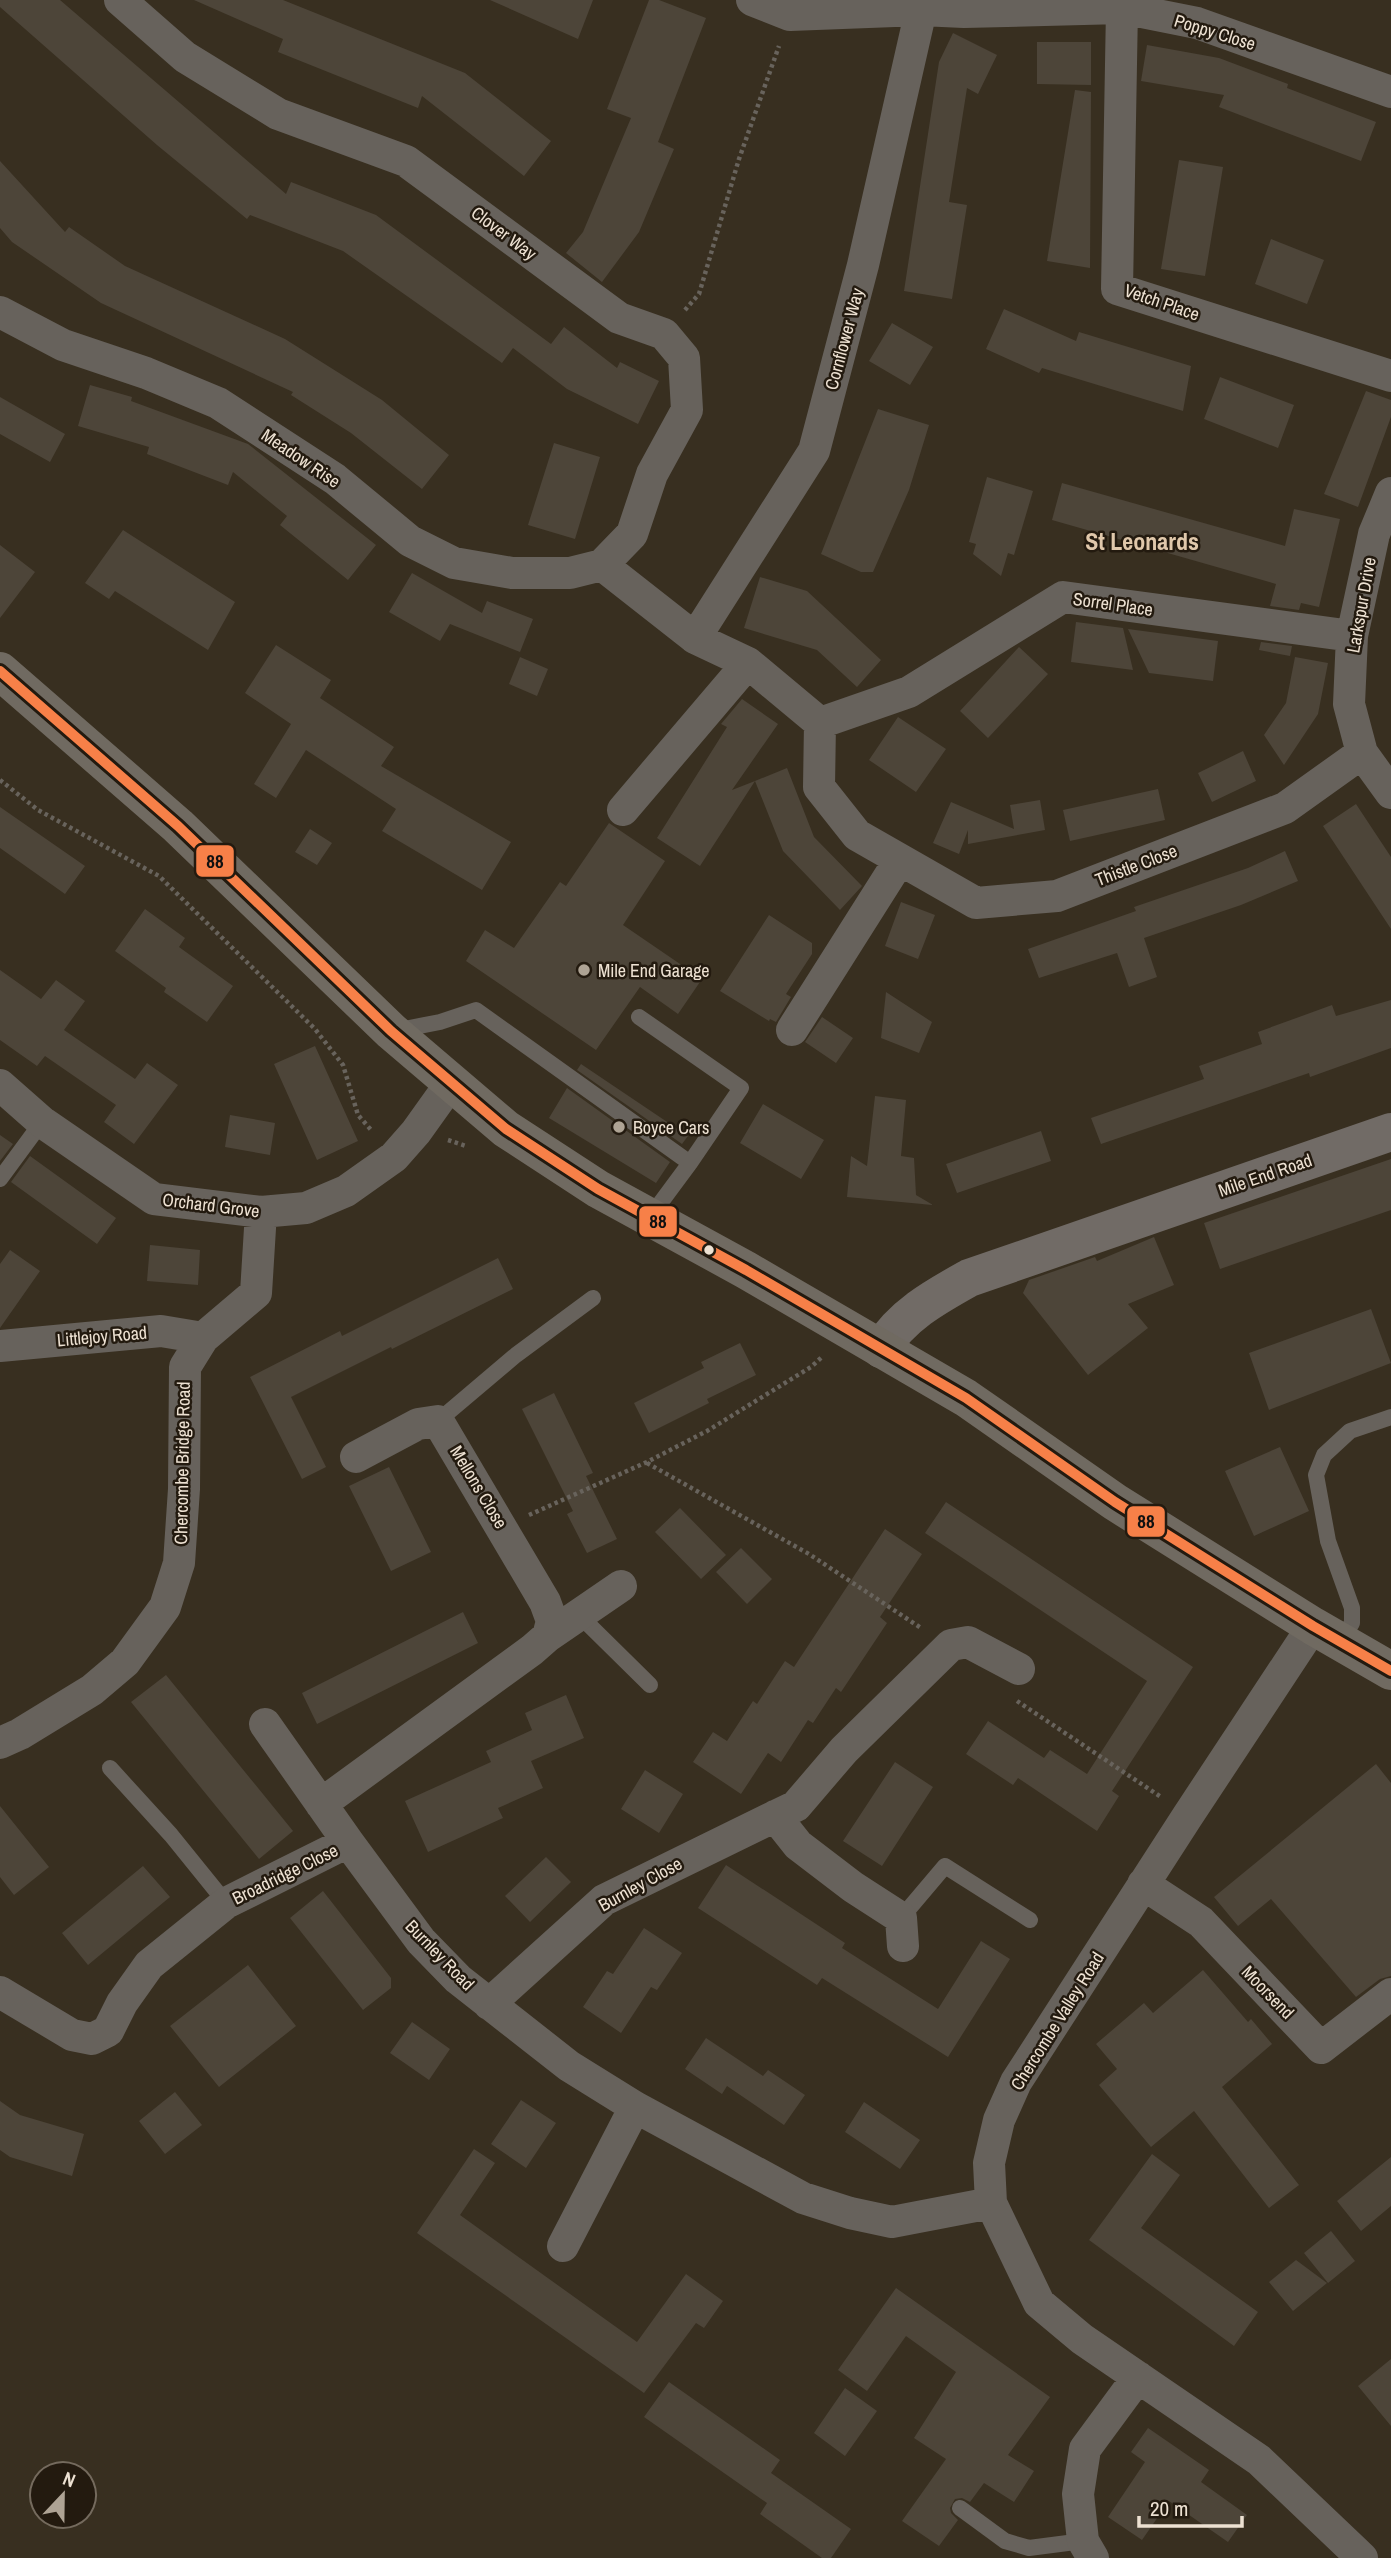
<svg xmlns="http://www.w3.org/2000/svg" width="1391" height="2558" viewBox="0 0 1391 2558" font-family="'Archivo Narrow',sans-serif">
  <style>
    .building { fill: #4d4539 }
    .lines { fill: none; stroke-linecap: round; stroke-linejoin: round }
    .path { stroke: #68635c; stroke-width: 4.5; stroke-dasharray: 3.5 3.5; stroke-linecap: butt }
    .lane { stroke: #67625c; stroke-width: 16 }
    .street { stroke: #67625c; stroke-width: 32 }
    .secondary { stroke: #716b66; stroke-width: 38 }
    .primary { stroke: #706a61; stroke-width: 38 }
    .bus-1-casing { stroke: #231a0f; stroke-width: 16 }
    .bus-1 { stroke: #f78048; stroke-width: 10 }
    .poi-dot { fill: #aea394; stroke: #231a0f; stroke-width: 2.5 }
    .bus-dot { fill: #ede1d2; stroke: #231a0f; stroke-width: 2.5 }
    .labels { text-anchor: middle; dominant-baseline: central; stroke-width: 5; stroke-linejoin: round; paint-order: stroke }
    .street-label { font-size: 18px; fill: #ede1d2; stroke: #231a0f }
    .poi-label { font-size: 18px; fill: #ede1d2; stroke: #231a0f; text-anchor: start }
    .district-label { font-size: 24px; font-weight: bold; fill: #e0c8ab; stroke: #231a0f }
    .line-badge { stroke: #231a0f; stroke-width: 2.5 }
    .pale-badge-label { font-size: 19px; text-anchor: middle; font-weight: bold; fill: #111 }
  </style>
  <rect width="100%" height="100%" fill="#382f20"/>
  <path class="building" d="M0,0h60l226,194 5,-12 85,33 175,129 13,-17 53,41 3,-6 39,19 -21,43 -71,-35 -54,-41 -11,15 -159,-112 -93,-36 -3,4 -90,-74 -157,-138z
    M194,0h89l182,73 86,68 -27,35 -102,-80 -4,12 -140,-56 5,-13z
    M490,0h103l-15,39z
    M649,0h10l47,18 -48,124 16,7 -35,83 -37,50 -36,-29 17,-21 48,-114 -24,-9z
    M953,33l44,22 -19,39 -11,-6 -18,114 18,3 -15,94 -48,-8 35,-229z
    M1037,42h54v43l-54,-1z
    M1147,45l72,13 69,26 -1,4 89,34 -15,39 -142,-54 5,-12 -83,-14z
    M1075,90l16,2 -1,176 -43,-7z
    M1179,160l44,7 -18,109 -44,-7z
    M0,161l65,71 4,-5 56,39 160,73 97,61 67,55 -27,34 -71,-56 -60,-38 2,-3 -192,-89 -89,-61 -12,-14z
    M1271,239l53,21 -17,44 -52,-20z
    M1004,309l72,32 3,-9 112,34 -8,45 -141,-43 -3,5 -53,-24z
    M892,323l41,24 -23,38 -41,-24z
    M1220,377l74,28 -16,43 -74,-29z
    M90,385l42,12 -1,4 117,43 128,101 -28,35 -68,-55 7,-9 -54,-44 -5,13 -81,-31 2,-7 -71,-21z
    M1366,391l25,9v17l-33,90 -34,-13z
    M0,397l65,37 -15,28 -50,-28z
    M878,409l51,16 -20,65 -36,82h-12l-40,-18z
    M554,443l46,14 -25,82 -47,-14z
    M987,477l46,14 -19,64 -6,-2 -7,23 -28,-22 3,-10 -7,-2z
    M1062,483l223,63 9,-37 46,10 -21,88 -18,-4 -2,7 -29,-4 6,-22 -224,-64z
    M123,530l112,72 -27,48 -93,-59 -6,8 -24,-16z
    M0,545l35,27 -35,46z
    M412,573l70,40 5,-12 46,18 -13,33 -70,-28 -10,17 -51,-29z
    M760,577l47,14 74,69 -24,27 -40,-37 -73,-22z
    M1076,622l47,6 10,42 -62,-8z
    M1128,629l90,12 -5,40 -64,-8z
    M1261,642l31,4 -2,10 -31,-6z
    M276,645l55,35 -11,18 74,49 -13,19 130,76 -29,48 -100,-59 14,-22 -90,-59 -30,48 -22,-14 37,-60 -46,-31z
    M1019,647l29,27 -60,64 -28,-27z
    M520,657l28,12 -11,27 -28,-12z
    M1295,657l33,6 -10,51 -34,51 -20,-30 22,-32z
    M742,699l36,25 -46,66 23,-9 -55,85 -43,-28 70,-111 -6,-3z
    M898,717l48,32 -30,43 -47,-32z
    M1243,751l13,30 -44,21 -14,-29z
    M787,768l27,69 48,49 -22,24 -57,-59 -28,-70z
    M1158,789l7,31 -95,21 -7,-31z
    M1040,800l5,30 -77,14v-14l-9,24 -26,-11 18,-41 63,27 -4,-24z
    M1356,804l35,53v72l-68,-103z
    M0,807l85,59 -20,28 -65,-46z
    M609,823l56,38 -42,64 79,54 -24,35 -38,-27 -44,63 -130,-89 19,-31 29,18 46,-66 6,4z
    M310,829l22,14 -15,22 -22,-13z
    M1285,851l13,30 -57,24 -97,33 13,39 -28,10 -12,-34 -78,25 -11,-29 108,-38 -2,-4 114,-39z
    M901,902l34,13 -17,44 -33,-13z
    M145,909l40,29 -6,9 54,39 -26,36 -43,-30 2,-4 -51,-37z
    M769,915l43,28v11l-26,40 5,3 -15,25 -6,-3 -1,2 -49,-30z
    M0,970l41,29 15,-19 29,21 -21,29 71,49 12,-16 31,22 -44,59 -30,-22 12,-17 -71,-49 -8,10 -37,-26z
    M886,992l46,30 -13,31 -38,-15z
    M1391,1000v48l-81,29 -1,-4 -208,71 -10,-26 113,-39 -5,-13 63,-22 -4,-12 74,-27 4,11z
    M822,1017l31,21 -17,25 -31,-21z
    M315,1046l43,95 -41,19 -43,-96z
    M581,1064l107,72 -6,8 -105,-74z
    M567,1088l103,74 -14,21 -107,-65z
    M875,1096l31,4 -5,56 13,2 2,37 17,10 -86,-8 4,-41 16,10z
    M763,1104l61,36 -23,39 -61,-36z
    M230,1115l45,8 -5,32 -45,-8z
    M1041,1131l10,30 -94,32 -11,-29z
    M0,1135l13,9 -13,17z
    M30,1156l86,62 -19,26 -86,-62z
    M1391,1159v51l-171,59 -16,-46z
    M1154,1237l20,48 -46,19 20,24 -60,47 -65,-82 6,-13 66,-23 2,4z
    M150,1245l50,5 -2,35 -51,-4z
    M10,1250l30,21 -40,57v-64z
    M498,1258l15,31 -121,60 -1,-2 -100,50 35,70 -24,12 -52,-102 90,-46 2,5z
    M1371,1309l20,54 -122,47 -20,-57z
    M740,1343l16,32 -49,24 2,4 -60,30 -15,-30 70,-35 -3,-6z
    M554,1393l39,80 -7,3 31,63 -30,14 -20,-39 6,-3 -51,-102z
    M1280,1447l29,64 -55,25 -29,-65z
    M389,1467l42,85 -40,19 -42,-85z
    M946,1502l247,165 -81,124 7,5 -22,35 -79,-53 -5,7 -47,-31 22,-33 56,37 6,-8 37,24 60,-93 -222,-148z
    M680,1508l46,47 -25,24 -46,-47z
    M885,1529l37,25 -42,63 7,6 -46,69 -5,-4 -23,35 -5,-3 -27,42 -13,-9 -27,41 -48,-32 20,-30 14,9 26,-40 4,3 28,-43 9,6z
    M741,1548l31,31 -25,25 -31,-32z
    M463,1612l15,31 -161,81 -15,-31z
    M166,1675l127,156 -34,28 -128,-157z
    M566,1695l18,43 -53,23 12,27 -45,20 5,10 -75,34 -23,-51 86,-39 -5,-11 46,-21 -7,-17z
    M895,1762l38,25 -51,79 -39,-25z
    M1376,1764l15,19v193l-11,3 -24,18 -85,-98 -33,27 -24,-29z
    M645,1770l38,24 -24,39 -38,-24z
    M0,1806l49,61 -35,28 -14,-18z
    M546,1857l25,25 -41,40 -25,-26z
    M726,1865l119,78 -3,5 96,61 43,-68 29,18 -62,98 -126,-79 -5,7 -119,-77z
    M143,1866l27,31 -82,68 -26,-32z
    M323,1891l68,87v10l-28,22 -73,-92z
    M644,1928l38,25 -25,37 -6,-3 -30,46 -38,-26 24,-36 6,3z
    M248,1965l48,61 -77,61 -49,-61z
    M1203,1970l45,52 3,-3 21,25 -50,43 77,98 -30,23 -75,-97 -43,36 -52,-62 18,-16 -21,-25 48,-41 9,10z
    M412,2022l38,27 -21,31 -39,-27z
    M706,2038l57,38 5,-6 37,25 -21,30 -57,-39 -5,8 -37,-25z
    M175,2092l27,33 -37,29 -26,-33z
    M521,2100l35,23 -30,45 -35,-24z
    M0,2101l20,14 64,19 -12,42 -62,-19 -10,-7z
    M864,2102l56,38 -20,29 -55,-37z
    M474,2149l21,14 -35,52 177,127 49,-68 37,27 -19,27 -8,-5 -52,70 -227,-160z
    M1152,2154l28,21 -39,53 117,84 -24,34 -145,-106z
    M1391,2157v49l-30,25 -24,-30z
    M1331,2231l24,30 -27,22 -24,-30z
    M1296,2260l31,23 -34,28 -24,-29z
    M896,2288l154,109 -42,58 26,16 -20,31 -30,-19 -14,19 -8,-4 -7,1 -5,9 1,5 7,7 -19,26 -37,-25 44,-62 -32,-21 42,-66 -50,-36 -39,55 -29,-21z
    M1391,2359v67l-33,-40z
    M669,2382l111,78 -9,13 80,56 -20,29h-9l-62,-44 7,-11 -123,-86z
    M845,2388l32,23 -32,45 -31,-23z
    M1148,2428l61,42 -8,12 46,33 -19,27 -59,-41 -27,39 -34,-23 37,-55 -14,-10z"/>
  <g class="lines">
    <path class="path" d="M685,310l14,-16 40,-135 40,-113
      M0,780l38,30 121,66 156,153 28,36 15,50 14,16
      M448,1140l18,6
      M647,1463l162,91 112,74
      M529,1515l118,-53 60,-31 104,-64 11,-10
      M1017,1701l144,96"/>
    <path class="lane" d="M639,1017l102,71 -51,75 -40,54
      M394,1031l46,-9 36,-12 214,153
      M0,1179l42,-57
      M438,1421l78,-66 77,-57
      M580,1616l70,69
      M1340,1642l12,-19v-15l-24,-67 -12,-66 8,-20 26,-24 41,-14
      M110,1768l61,67 55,68
      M901,1918l44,-52 85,54
      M960,2508l45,33 24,7 54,-7"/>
    <path class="street" d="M120,0l65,57 93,57 128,47 213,157 45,16 20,24 3,52 -35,64 -20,60 -30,31
      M752,0l38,15 131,-5 43,2 158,-4 75,15 194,69
      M1122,8l-5,281 274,87
      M0,312l63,33 83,28 72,30 117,76 75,62 44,22 58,10h58l32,-8
      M1391,493l-17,41 -22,102 -3,68 13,49 29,40
      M602,565l93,73 53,25 72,60 -1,64 38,48 119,68 81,-7 228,-88 77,-55
      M695,638l119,-187 49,-186 58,-255
      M820,723l89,-31 154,-95 289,39
      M623,810l125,-147
      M792,1030l107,-169
      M0,1085l42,37 112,77 107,13 45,-4 40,-17 48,-34 22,-25 35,-49
      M0,1346l161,-15 42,7
      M1313,1626l-126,191 -171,265 -17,38 -10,43 2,40 48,100 43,36 177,121 103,98
      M548,1636l73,-50
      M265,1724l83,118 73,99 37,38 111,87 66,41 168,91 47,15 42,9 99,-19
      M0,1743l20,-9 72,-44 33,-28 40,-55 14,-44 5,-74 1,-122 18,-29 53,-45 5,-81
      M321,1804l211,-154 16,-14 4,-15 -7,-19 -107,-181 -20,3 -62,33
      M775,1816l23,29 55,42 48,31 2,28
      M1143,1884l58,38 120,126 70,-54
      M0,1992l72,43 20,4 16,-8 14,-28 27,-38 77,-62 122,-61
      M489,2004l115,-104 192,-94 48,-56 107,-105 17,-3 51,27
      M563,2246l72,-139
      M1093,2558l-10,-17 -5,-47 7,-45 53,-72"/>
    <path class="secondary" d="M881,1349c21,-34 54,-52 88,-71l422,-146"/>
    <path class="primary" d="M0,671l178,155 213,205 115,98 92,60 148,81 220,128 149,104 198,124 78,45"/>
    <g class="bus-1-casing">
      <path id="bus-1" d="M0,671l178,155 213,205 115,98 92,60 148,81 220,128 149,104 198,124 78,45"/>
    </g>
    <use href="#bus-1" class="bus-1"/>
  </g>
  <g class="poi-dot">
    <circle cx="584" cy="970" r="7"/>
    <circle cx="619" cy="1127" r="7"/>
  </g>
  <circle class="bus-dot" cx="709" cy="1250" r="6"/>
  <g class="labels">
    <g class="street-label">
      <text transform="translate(1215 32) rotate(17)">Poppy Close</text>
      <text transform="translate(504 233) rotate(37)">Clover Way</text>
      <text transform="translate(1162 302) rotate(19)">Vetch Place</text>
      <text transform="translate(844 339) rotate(-75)">Cornflower Way</text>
      <text transform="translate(301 458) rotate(34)">Meadow Rise</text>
      <text transform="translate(1113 604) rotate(8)">Sorrel Place</text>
      <text transform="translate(1361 605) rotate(-80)">Larkspur Drive</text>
      <text transform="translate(1136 865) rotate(-21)">Thistle Close</text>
      <text transform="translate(1265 1175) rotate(-19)">Mile End Road</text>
      <text transform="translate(211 1205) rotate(7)">Orchard Grove</text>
      <text transform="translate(102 1336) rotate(-5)">Littlejoy Road</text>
      <text transform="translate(182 1463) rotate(-89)">Chercombe Bridge Road</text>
      <text transform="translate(479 1487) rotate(59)">Mellons Close</text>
      <text transform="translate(285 1874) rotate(-26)">Broadridge Close</text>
      <text transform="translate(640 1884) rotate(-29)">Burnley Close</text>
      <text transform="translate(440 1955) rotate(46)">Burnley Road</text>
      <text transform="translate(1268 1992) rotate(46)">Moorsend</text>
      <text transform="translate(1057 2021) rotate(-58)">Chercombe Valley Road</text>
    </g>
    <g class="poi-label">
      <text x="598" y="970">Mile End Garage</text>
      <text x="633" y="1127">Boyce Cars</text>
    </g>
    <g class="district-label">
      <text x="1142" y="541">St Leonards</text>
    </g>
  </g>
  <g class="line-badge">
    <rect x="195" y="844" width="40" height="34" rx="7" fill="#f78048"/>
    <rect x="638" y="1205" width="40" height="33" rx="7" fill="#f78048"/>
    <rect x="1126" y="1505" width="40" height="33" rx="7" fill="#f78048"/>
  </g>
  <g class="pale-badge-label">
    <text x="215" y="868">88</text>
    <text x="658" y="1228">88</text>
    <text x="1146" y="1528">88</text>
  </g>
  <g transform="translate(63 2495) rotate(22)"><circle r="33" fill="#231a0f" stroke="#746a5d" stroke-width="2"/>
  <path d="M0-5L12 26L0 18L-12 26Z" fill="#aea394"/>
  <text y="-10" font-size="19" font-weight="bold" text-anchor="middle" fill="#ede1d2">N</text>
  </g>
  <path d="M1139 2516v10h103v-10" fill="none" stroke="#ede1d2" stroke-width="3.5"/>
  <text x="1150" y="2516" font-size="21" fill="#ede1d2" stroke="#231a0f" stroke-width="5" paint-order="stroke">20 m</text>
</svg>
